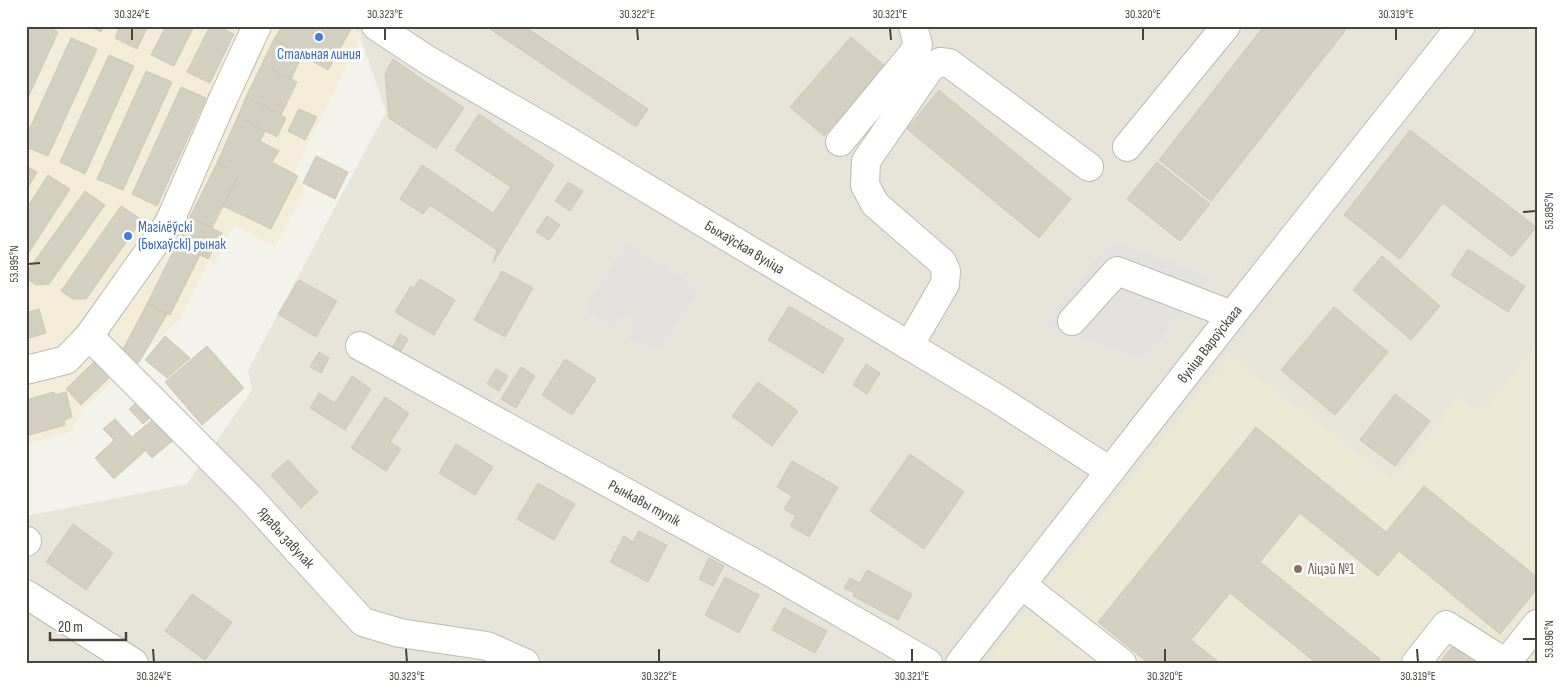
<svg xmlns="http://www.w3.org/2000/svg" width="1563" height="689" viewBox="0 0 1563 689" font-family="'Sofia Sans Condensed',sans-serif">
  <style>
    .residential { fill: #e7e5d9 }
    .commercial { fill: #f2ecd9 }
    .education { fill: #ebe8d6 }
    .parking { fill: #e3e2de }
    .building { fill: #d4d0c1; stroke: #cec8b5 }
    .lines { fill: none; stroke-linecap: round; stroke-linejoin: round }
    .minor-casing { stroke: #bebbae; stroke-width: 30 }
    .minor { stroke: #fff; stroke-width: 28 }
    .ticks { fill: none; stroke: #474439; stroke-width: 2 }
    .shop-dot { fill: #3f7fe0; stroke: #fff; stroke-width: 2 }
    .education-dot { fill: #8d6e63; stroke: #fff; stroke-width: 2 }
    .labels { text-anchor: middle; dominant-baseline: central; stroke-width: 5; stroke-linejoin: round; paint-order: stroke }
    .shop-label { font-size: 15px; fill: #366cbe; stroke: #fff }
    .street-label { font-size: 15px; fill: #474439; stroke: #fff }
    .education-label { font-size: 15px; fill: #785e54; stroke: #fff; text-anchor: start }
    .neatline { fill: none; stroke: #474439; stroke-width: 2 }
    .ticks-label { font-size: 12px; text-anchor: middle; fill: #474439 }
  </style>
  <rect width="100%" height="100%" fill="#f3f2eb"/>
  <path class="residential" d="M353,26h1184v637h-1511v-147l161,-32 65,-94 -4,-20 138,-258 -24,-70z"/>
  <path class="commercial" d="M26,26h321l15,9 -68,138 12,17 -31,57 -41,-22 -20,39 -5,-3 -29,58 -97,90 -12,23 -45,12z"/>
  <path class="education" d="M1537,346v317h-553l244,-307 164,123 66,-81 23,15z"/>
  <path class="parking" d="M1110,240l100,37 -64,82 -103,-33z
    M626,242l76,47 -38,55 -17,5 -21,-12 7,-12 -2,-6 -4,-2 -6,1 -7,11 -25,-15 -2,-12z"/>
  <path class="building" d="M30,26h17l11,6 -32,70v-67z
    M89,26h15l-3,6z
    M120,26h28l-11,23 -22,-11z
    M166,26h28l-20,40 -23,-11z
    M210,26h7l17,8 -24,49 -23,-11z
    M282,26h65l4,3 -23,41 -54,-31z
    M492,26h32l124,83 -12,18 -146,-98z
    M1264,26h85l-138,175 -52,-41z
    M851,37l34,29 -61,70 -34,-29z
    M71,38l26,11 -49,107 -22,-9v-10z
    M274,39l28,16 -11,24 -29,-15z
    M109,55l25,11 -49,108 -25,-12z
    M393,59l71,49 -28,41 -47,-31 -4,-44z
    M262,64l35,18 -16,33 -35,-18z
    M146,71l26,11 -49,108 -26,-11z
    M181,87l25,11 -49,108 -25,-12z
    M939,90l132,109 -32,39 -132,-109z
    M246,97l40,21 -9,19 -39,-21z
    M299,109l18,8 -12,23 -17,-9z
    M479,114l75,51 -61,98 4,-13 -67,-45 -7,9 -23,-15 22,-34 71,48 18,-26 -56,-37z
    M238,116l27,15 -5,10 19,10 -7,11 26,14 -27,53 -48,-23 16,-32 -22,-11z
    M1410,130l126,97 -24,30 -69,-54 -43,56 -56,-44z
    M316,156l32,16 -13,27 -32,-16z
    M1157,162l53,42 -30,37 -53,-42z
    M217,163l22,11 -27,54 -22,-11z
    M26,166l11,6 -11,19z
    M48,175l22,14 -44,68v-48z
    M568,182l15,9 -13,20 -15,-10z
    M85,191l20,14 -56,79 -13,1 -10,-7v-5z
    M121,206l21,14 -56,79h-13l-12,-8z
    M547,216l13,9 -11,15 -13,-8z
    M190,217l32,16 -14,26 -31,-15z
    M177,244l23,11 -30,60 -23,-11z
    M1468,249l57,37 -17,26 -57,-37z
    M1382,256l58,50 -29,34 -58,-50z
    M502,271l31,17 -28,49 -31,-17z
    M420,279l35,21 -21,35 -39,-23 16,-26 3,2z
    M299,280l38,21 -21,36 -38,-23z
    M147,304l20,10 -26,45 -6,8 -14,-14z
    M789,306l55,33 -21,34 -55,-33z
    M1334,307l54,45 -53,63 -54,-45z
    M39,309l7,24 -20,6v-26z
    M400,334l8,5 -8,14 -8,-5z
    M165,336l25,22 -23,20 -22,-18z
    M207,346l37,42 -42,37 -37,-43z
    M319,352l10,6 -8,15 -11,-6z
    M98,358l15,16 -32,31 -15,-16z
    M565,359l31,20 -24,36 -30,-20z
    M866,364l14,9 -13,21 -14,-9z
    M521,367l14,9 -19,32 -15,-9z
    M496,369l12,7 -9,15 -12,-7z
    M352,376l19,13 -26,41 -35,-22 9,-15 16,10z
    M758,382l40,29 -26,35 -40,-30z
    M54,392l1,3 11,-3 6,25 -8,3 1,5 -39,11v-36z
    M1395,394l35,27 -35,45 -35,-26z
    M143,397l13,15 -13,12 -14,-15z
    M385,397l24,16 -19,29 11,7 -15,22 -35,-23z
    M158,415l19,22 -25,21 -19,-22z
    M115,419l30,32 -31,28 -19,-21 19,-18 -11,-11z
    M1256,427l130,105 38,-46 113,91v12l-37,45 -101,-83 -21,25 -78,-63 -40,49 120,97 -2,4h-62l-86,-70 -39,47 29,23h-72l-50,-41z
    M456,444l37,23 -18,28 -36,-22z
    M910,454l54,38 -40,57 -54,-38z
    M288,460l30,32 -17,16 -30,-33z
    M792,461l46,26 -29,50 -19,-11 6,-10 -12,-7 8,-13 -15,-9z
    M538,483l37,21 -21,36 -37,-21z
    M73,524l40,29 -27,37 -40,-28z
    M639,531l28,14 -19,37 -38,-20 14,-26 9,6z
    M709,558l15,8 -11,20 -14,-7z
    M867,570l45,24 -14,26 -45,-24 2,-3 -11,-5 6,-10 10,5z
    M725,577l34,18 -20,38 -34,-18z
    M192,594l40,28 -27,38 -40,-29z
    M784,608l43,23 -12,22 -43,-23z
    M1457,641l27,22h-45z"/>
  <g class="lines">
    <g class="minor-casing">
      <g id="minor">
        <path id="s1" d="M376,26l53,35 132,76 437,262 112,72"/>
        <path d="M840,142l71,-86 7,-11 -5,-19"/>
        <path d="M1127,147l99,-121"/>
        <path d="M1072,321l45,-50 115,44"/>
        <path id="s2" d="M89,336l160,161 114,125 37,11 87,13 38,17"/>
        <path id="s3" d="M360,346l412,227 156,90"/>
        <path d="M909,346l36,-62 1,-13 -4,-9 -67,-58 -10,-19 1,-24 64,-93 10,-6 9,1 140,104"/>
        <path d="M26,370l40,-10 23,-24 80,-113 54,-124 34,-73"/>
        <path d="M26,542l1,-1"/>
        <path d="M1021,584l101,79"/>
        <path d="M26,594l108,69"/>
        <path id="s4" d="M960,663l272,-348 229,-289"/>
        <path d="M1416,663l30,-38 60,38"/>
        <path d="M1506,663l31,-39"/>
      </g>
    </g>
    <use href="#minor" class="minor"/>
  </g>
  <path class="ticks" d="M132,28v12M385,28v12M637,28l1,12M890,28l1,12M1143,28v12M1396,28v12M1523,212l13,-1M28,264l12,-1M1523,639h13M153,649l1,13M406,649l1,13M659,649v13M912,649v13M1165,649v13M1417,649l1,13"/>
  <g class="shop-dot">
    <circle cx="319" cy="37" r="5"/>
    <circle cx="128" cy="236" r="5"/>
  </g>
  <circle class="education-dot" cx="1298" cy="569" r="5"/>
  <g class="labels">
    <g class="shop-label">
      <text x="319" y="54">Стальная линия</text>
      <text x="138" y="227" text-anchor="start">Магілёўскі<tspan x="138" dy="17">(Быхаўскі) рынак</tspan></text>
    </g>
    <g class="street-label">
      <text stroke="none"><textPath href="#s1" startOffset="430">Быхаўская вуліца</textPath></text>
      <text stroke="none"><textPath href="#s4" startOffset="405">вуліца Вароўскага</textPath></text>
      <text stroke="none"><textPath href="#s3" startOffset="325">Рынкавы тупік</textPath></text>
      <text stroke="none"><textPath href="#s2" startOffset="282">Яравы завулак</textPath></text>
    </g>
    <g class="education-label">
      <text x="1308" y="569">Ліцэй №1</text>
    </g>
  </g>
  <rect width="1563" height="689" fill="none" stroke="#ffffff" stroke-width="55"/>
  <path d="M50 632v8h76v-8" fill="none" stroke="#474439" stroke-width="2.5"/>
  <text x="58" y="632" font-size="15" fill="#474439" stroke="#ffffff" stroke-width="4" paint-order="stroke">20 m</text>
  <rect x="28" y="28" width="1508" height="634" class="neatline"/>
  <g class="ticks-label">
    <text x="132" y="18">30.324°E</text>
    <text x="385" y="18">30.323°E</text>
    <text x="637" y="18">30.322°E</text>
    <text x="890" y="18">30.321°E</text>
    <text x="1143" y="18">30.320°E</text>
    <text x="1396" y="18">30.319°E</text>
    <text transform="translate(1549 211) rotate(-90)" y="4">53.895°N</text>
    <text transform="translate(14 264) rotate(-90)" y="4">53.895°N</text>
    <text transform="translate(1549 639) rotate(-90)" y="4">53.896°N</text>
    <text x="154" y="680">30.324°E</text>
    <text x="407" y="680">30.323°E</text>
    <text x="659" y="680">30.322°E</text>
    <text x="912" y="680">30.321°E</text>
    <text x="1165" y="680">30.320°E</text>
    <text x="1418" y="680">30.319°E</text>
  </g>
</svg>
